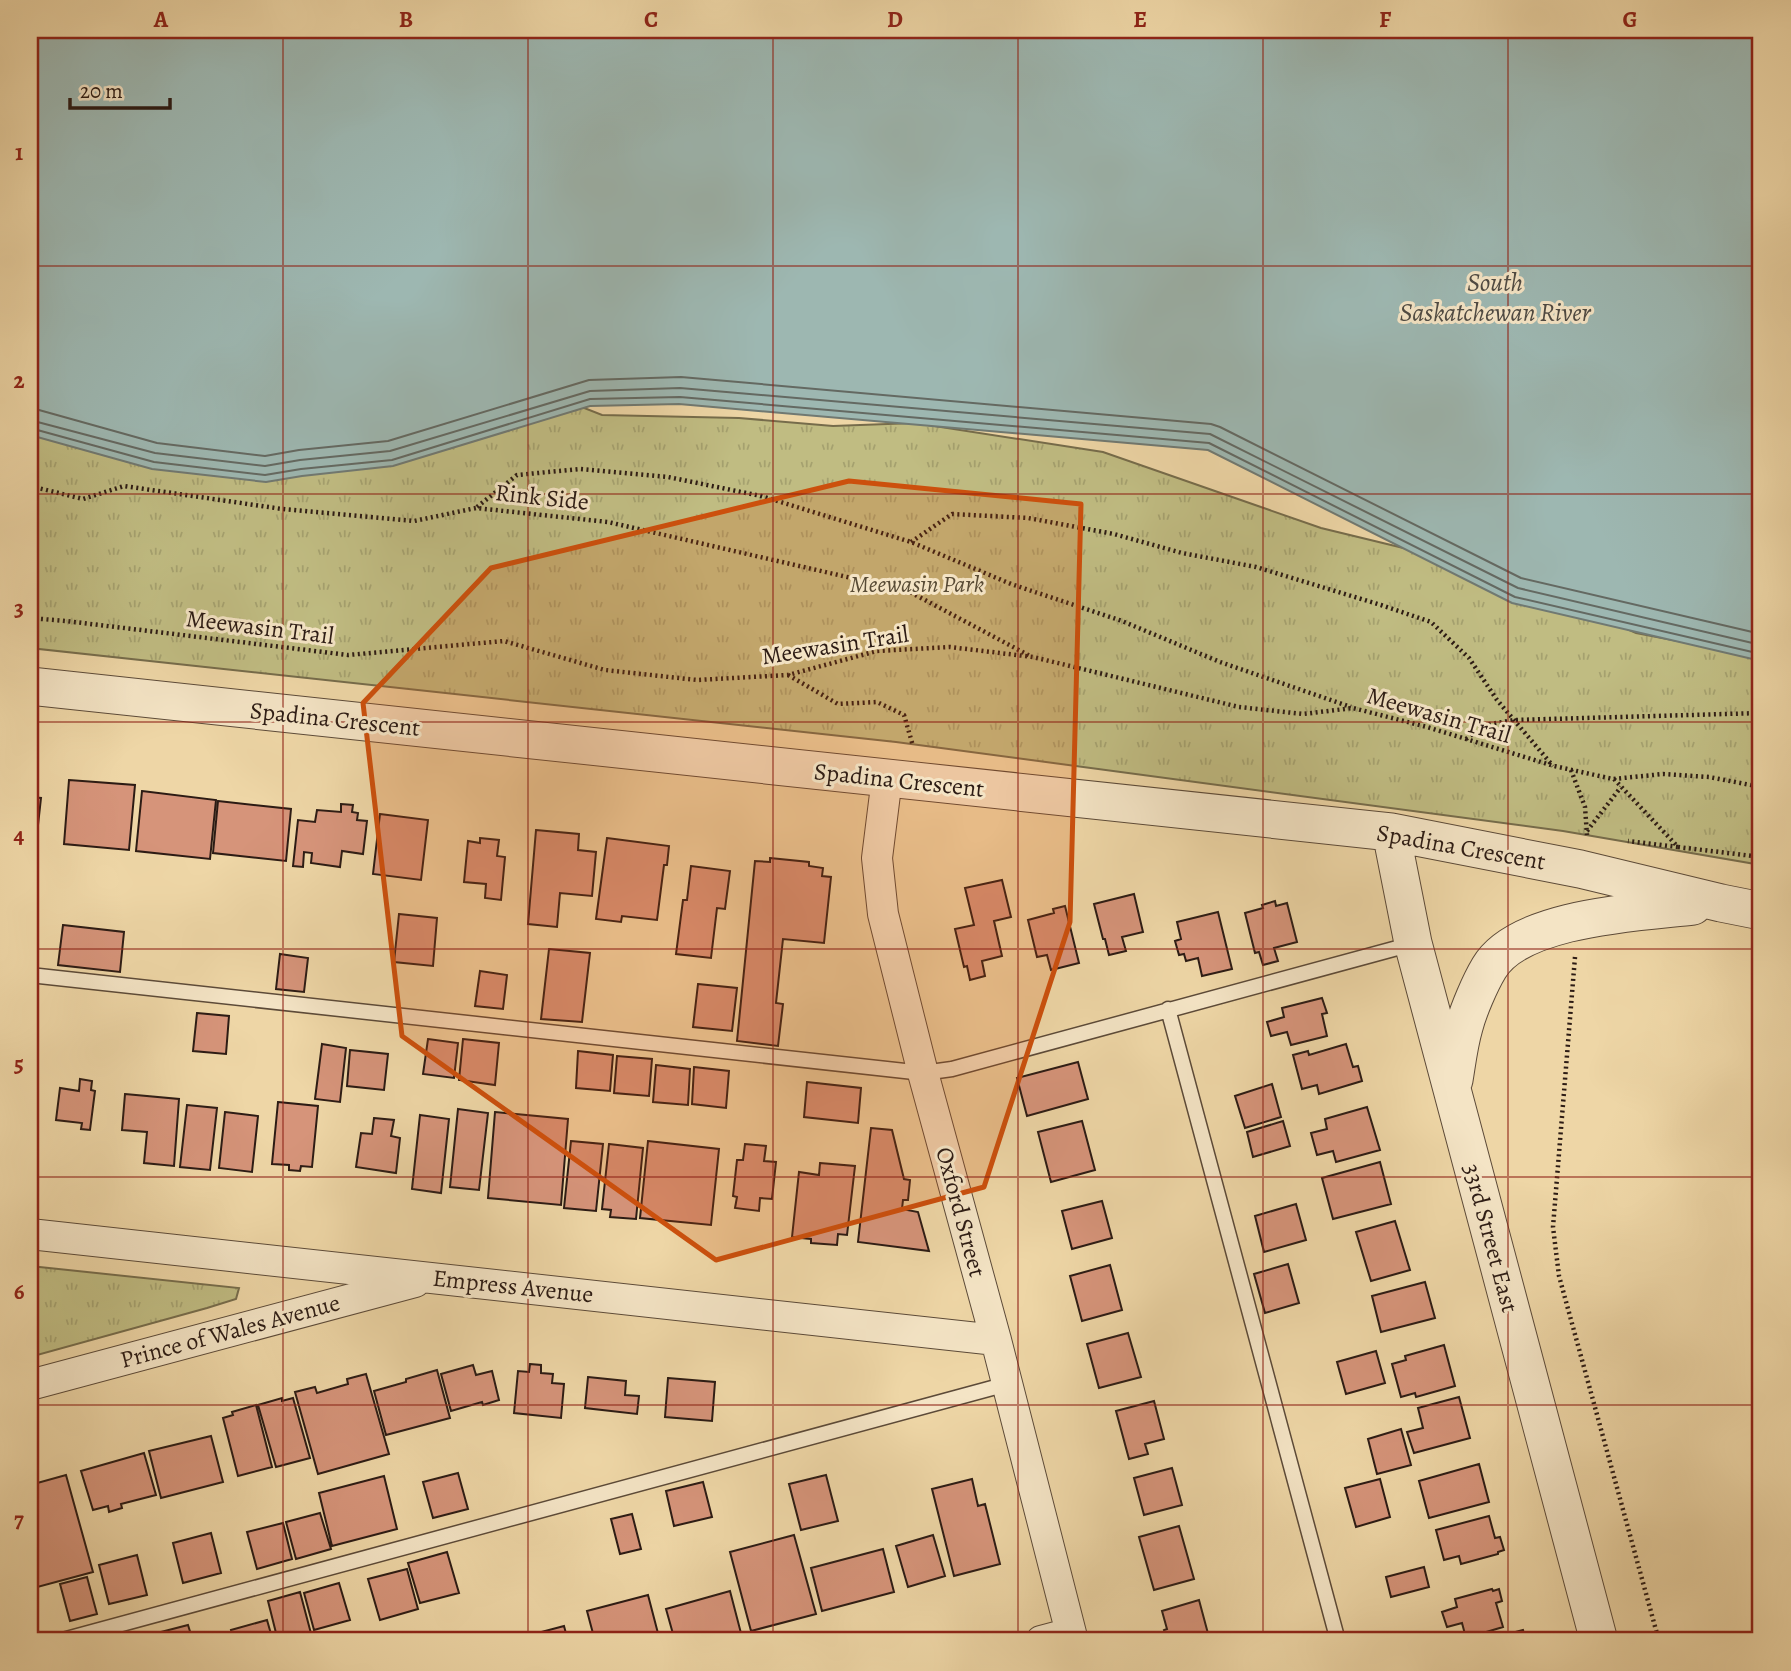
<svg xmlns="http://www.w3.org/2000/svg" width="1791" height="1671" viewBox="0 0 1791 1671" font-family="Alegreya,serif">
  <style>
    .grass { fill: url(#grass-tufts); stroke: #766c4b; stroke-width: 2 }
    .water { fill: #9db7b1; stroke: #707972; stroke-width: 2 }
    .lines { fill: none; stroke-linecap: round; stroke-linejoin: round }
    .shore { stroke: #646962; stroke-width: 2 }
    .building { fill: #d6947a; stroke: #2c1b14; stroke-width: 2 }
    .service-casing { stroke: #5c4a38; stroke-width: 17 }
    .minor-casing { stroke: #5c4a38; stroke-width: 32 }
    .tertiary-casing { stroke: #5c4a38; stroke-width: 39 }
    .path { stroke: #2c1b14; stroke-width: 4.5; stroke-dasharray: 2 3.5; stroke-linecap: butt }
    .service { stroke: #f4e4c5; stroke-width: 14 }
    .minor { stroke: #f4e4c5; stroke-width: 30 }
    .tertiary { stroke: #f4e4c5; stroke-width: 37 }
    .marked { fill: #cc500d; fill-opacity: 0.2; stroke: #cc500d; stroke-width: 5; stroke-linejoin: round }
    .grid { fill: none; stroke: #8f2418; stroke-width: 2; stroke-opacity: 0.55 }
    .labels { text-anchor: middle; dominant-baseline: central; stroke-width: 6; stroke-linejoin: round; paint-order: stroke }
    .street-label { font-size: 24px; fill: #2c1b14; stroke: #f4e4c5 }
    .park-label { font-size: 24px; font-style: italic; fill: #584b35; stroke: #f4e4c5 }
    .water-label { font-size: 26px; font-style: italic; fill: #4e4a43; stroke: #f4e4c5 }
    .neatline { fill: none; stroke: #8f2418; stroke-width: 2.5 }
    .grid-label { font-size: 23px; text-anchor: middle; font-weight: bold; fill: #8f2418 }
  </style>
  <defs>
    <pattern id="grass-tufts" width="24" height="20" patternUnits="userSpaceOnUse" patternTransform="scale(1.75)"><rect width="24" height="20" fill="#c0bc82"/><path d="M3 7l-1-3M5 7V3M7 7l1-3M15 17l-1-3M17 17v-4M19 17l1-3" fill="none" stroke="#a5a16f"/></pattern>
  </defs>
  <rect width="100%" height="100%" fill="#eed6a6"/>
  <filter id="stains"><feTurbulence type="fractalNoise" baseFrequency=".00286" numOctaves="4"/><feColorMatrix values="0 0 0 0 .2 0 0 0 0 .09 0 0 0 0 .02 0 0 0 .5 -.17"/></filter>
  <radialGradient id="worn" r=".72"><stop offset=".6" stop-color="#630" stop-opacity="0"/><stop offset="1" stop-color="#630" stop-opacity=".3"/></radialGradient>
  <path class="grass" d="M30,395l534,5 38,15 137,3 94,8 82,-3 188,29 218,76 173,42 142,63 125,24v208l-198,-34 -667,-89 -866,-94z
    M30,1266l209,22 -3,11 -29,9 -177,49z"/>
  <path class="water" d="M30,30h1731v631l-249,-58 -304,-153 -529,-46 -89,2 -197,60 -91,10 -36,6 -114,-13 -122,-34z"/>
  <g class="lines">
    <path class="shore" d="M30,409l9,1 118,33 108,13 34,-6 89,-9 201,-61 92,-3 530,47 9,3 301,151 240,56
      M30,420l125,33 110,13 35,-6 90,-9 200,-60 90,-3 530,46 308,154 243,57
      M30,428l124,34 111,13 36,-6 91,-9 198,-61 90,-2 529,46 306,154 246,57"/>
  </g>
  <path class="building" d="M69,780l66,5 -6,65 -65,-6z
    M142,791l74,9 -6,59 -74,-8z
    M30,797l11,1 -4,36 -7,-1z
    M218,801l73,8 -5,52 -73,-8z
    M341,804l12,1 -1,7 6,1 -1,7 10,1 -4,33 -21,-3 -2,16 -29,-4 1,-10 -8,-1 -1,15 -10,-1 5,-46 17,2 2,-12 24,2z
    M380,814l48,6 -7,60 -48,-6z
    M536,830l43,4 -1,16 18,2 -4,44 -32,-3 -3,34 -29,-3z
    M480,838l19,2 -2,16 8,1 -4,43 -16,-2 1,-14 -22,-2 4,-41 12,2z
    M607,838l62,8 -2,19h-3l-7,55 -35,-4 -1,6 -25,-3z
    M770,858l39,4v4l14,2 -1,8 9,1 -7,66 -41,-4 -7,64 7,1 -5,42 -41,-5 18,-180 15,1z
    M691,866l39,5 -5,38 -8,-1 -6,50 -35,-4 7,-54h4z
    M1002,880l9,37 -17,4 8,35 -20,5 3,15 -15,4 -3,-14 -3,1 -9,-38 19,-4 -9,-37z
    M1134,894l9,38 -21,5 4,14 -17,4 -4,-16h-2l-9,-35z
    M1275,901l1,5 11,-3 10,39 -23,6 4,13 -15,4 -4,-13 -4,1 -10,-40 18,-5 -1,-3z
    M1065,906l14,57 -28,7 -4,-15 -10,2 -9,-37 26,-7 -1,-4z
    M1218,912l14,57 -30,7 -4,-18 -12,3 -2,-7 -5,1 -4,-14 6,-2 -4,-17z
    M399,914l38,4 -4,48 -39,-4z
    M63,925l61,7 -4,40 -62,-7z
    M549,949l41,4 -8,69 -41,-3z
    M280,954l28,4 -4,34 -28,-3z
    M480,971l27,4 -4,34 -28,-3z
    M698,984l39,4 -5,43 -39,-4z
    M1322,998l5,15 -5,1 5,22 -36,9 -4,-13 -16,4 -4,-14 17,-5 -2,-9z
    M197,1013l32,3 -3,38 -33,-3z
    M428,1039l30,4 -4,35 -31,-4z
    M463,1039l36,4 -4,42 -36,-5z
    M322,1044l24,4 -6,54 -25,-3z
    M1346,1044l7,23 5,-1 4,15 -43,13 -2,-9 -15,4 -9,-34 15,-4 1,4z
    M350,1050l38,4 -4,36 -37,-4z
    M578,1051l35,4 -3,36 -34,-3z
    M617,1056l35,3 -3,37 -35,-3z
    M1078,1062l10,37 -61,17 -10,-38z
    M656,1065l34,4 -2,36 -35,-3z
    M694,1067l35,4 -3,37 -34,-4z
    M80,1079l12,2 -1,9 4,1 -5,39 -9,-1 1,-6 -26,-3 4,-32 19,3z
    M807,1082l54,6 -3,35 -54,-6z
    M1272,1084l9,33 -36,11 -10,-32z
    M125,1094l54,5 -5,67 -30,-3 3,-31 -25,-2z
    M278,1102l40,4 -6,61 -11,-1 -1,5 -11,-1v-5l-17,-1z
    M187,1105l30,3 -7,62 -30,-3z
    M1367,1107l13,43 -44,12 -3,-11 -16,4 -6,-22 16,-4 -2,-10z
    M458,1109l30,4 -9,77 -29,-3z
    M225,1112l33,4 -6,56 -33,-4z
    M495,1112l73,7 -7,86 -73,-7z
    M420,1115l29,4 -8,74 -29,-4z
    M374,1118l20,2 -3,16 9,2 -4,35 -40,-6 5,-34 11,1z
    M1082,1121l13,49 -44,12 -13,-50z
    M1283,1121l7,25 -37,11 -6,-25z
    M871,1128l21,2 12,49 6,1 -2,20h-5l-1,9 16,3 11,39 -71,-9z
    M571,1141l32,3 -7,67 -32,-3z
    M648,1141l71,8 -8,76 -71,-7z
    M609,1144l34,4 -7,71 -26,-2 1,-7 -9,-1z
    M745,1144l21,2 -2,15 12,1 -4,37 -12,-1 -1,13 -24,-3 2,-11 -4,-1 4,-36h6z
    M1380,1162l11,42 -58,15 -11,-41z
    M820,1163l35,3 -8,69 -9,-1 -1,11 -26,-2v-4l-19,-2 7,-65 20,3z
    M1102,1201l10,37 -40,11 -10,-38z
    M1296,1204l10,36 -42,12 -9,-36z
    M1395,1221l15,49 -39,11 -15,-49z
    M1288,1264l11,39 -34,10 -11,-39z
    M1110,1265l12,45 -40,11 -12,-45z
    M1425,1282l10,36 -54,14 -9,-36z
    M1128,1333l13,44 -42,11 -12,-44z
    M1444,1345l11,41 -39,11 -1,-4 -14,4 -9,-33 14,-4 -1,-4z
    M1376,1351l9,32 -39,11 -9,-32z
    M530,1364l11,1v8l12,1 -1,9 12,1 -3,34 -47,-5 4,-42 11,1z
    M473,1365l3,10 16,-4 7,29 -16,5 -1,-3 -31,9 -10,-37z
    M437,1370l13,48 -64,17 -12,-44 32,-9v-3z
    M366,1374l23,80 -71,20 -23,-82 20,-5 2,6 31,-9 -1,-5z
    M588,1377l38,4 -1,14 14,1 -2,18 -52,-6z
    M668,1378l47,4 -3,39 -47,-4z
    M1459,1397l11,41 -56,15 -7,-21 16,-4 -5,-20z
    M282,1398v3l11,-3 17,60 -34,9 -18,-62z
    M1154,1401l10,38 -19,5 3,10 -19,5 -13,-48z
    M256,1405l16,62 -34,9 -15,-58 10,-3 -1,-3z
    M1401,1429l10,36 -34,9 -9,-35z
    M211,1436l12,46 -62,16 -12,-47z
    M144,1453l12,42 -35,9 1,4 -13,4 -1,-6 -15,4 -12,-39z
    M1479,1464l10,38 -60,16 -10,-37z
    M1172,1468l10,37 -38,10 -10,-37z
    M458,1473l10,36 -35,9 -10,-36z
    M66,1475l27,97 -63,17v-50l4,-2 -4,-17v-35z
    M826,1475l12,46 -37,9 -12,-46z
    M384,1476l13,53 -65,17 -13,-53z
    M972,1479l6,27 7,-2 15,60 -46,12 -22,-87z
    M1380,1479l10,38 -34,10 -11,-39z
    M703,1482l9,35 -38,9 -8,-35z
    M320,1513l11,36 -35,10 -10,-37z
    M632,1514l9,35 -21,5 -9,-35z
    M1489,1516l6,22 5,-1 4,13 -6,2v2l-37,10 -2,-8 -15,4 -8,-30z
    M283,1523l9,36 -35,10 -10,-37z
    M1179,1526l15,53 -40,11 -15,-53z
    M211,1533l10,40 -38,10 -10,-40z
    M794,1535l22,79 -65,17 -21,-79z
    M933,1535l12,41 -37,11 -12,-41z
    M883,1549l11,43 -72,19 -11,-43z
    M447,1552l12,41 -39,10 -12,-40z
    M137,1555l10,40 -38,9 -10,-39z
    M1424,1567l5,20 -38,10 -5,-20z
    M407,1569l11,40 -38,11 -12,-41z
    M87,1577l10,37 -27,7 -10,-37z
    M339,1583l11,37 -36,10 -10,-37z
    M1492,1589l1,2 6,-2 3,12 -6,2 7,24 -37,11 -4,-15 -15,4 -5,-15 15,-5 -2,-8z
    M730,1591l12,46 -14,4h-53l-9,-32z
    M300,1592l13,49h-35l-10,-40z
    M648,1595l12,46h-65l-8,-30z
    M1199,1600l11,41h-42l-4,-11 3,-1 -5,-18z
    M267,1620l6,21h-39l-3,-11z
    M188,1625l5,16h-34l-2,-8z
    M564,1626l4,15h-56l-1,-1z
    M1523,1630l3,11h-45z"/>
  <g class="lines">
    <g class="service-casing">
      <path id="service" d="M30,975l893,98 29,-4 460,-125
        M1168,1009l170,632
        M59,1641l948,-257"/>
    </g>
    <g class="minor-casing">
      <path id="minor" d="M887,778l-10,80 6,56 40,159 73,267 77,301
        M30,1234l966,106
        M30,1385l385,-103
        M1041,1641l30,-8"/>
    </g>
    <g class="tertiary-casing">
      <path id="tertiary" d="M30,686l1361,146 189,37 141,34 40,8
        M1391,832l22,111 186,698
        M1454,1080c3,-18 5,-36 10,-53 4,-16 16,-44 25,-59 30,-51 151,-56 204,-62"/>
    </g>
    <path class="path" d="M30,486l53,13 41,-13 158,23 132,12 62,-13 132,14 300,69 122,65
      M477,507l40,-32 63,-6 88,8 93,19 150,46 100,42 111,37 98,41 131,45
      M911,542l41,-28 76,4 86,16 68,19 74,14 125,38 50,17 38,36 28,42 56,66
      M30,618l36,3 282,34 156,-14 101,29 92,10 91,-5 89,-24 73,-4 83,10 206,50 64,7 50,-6 74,19 127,39 59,13 50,-5 46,3 52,10
      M788,675l50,29 39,-2 27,13 9,31
      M1466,739l19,-14 29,-5 247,-7
      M1571,770l14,37 2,28
      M1614,779l64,68 -50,-6
      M1587,831l34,-44
      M1678,847l83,10
      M1575,957l-22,270 6,49 100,365"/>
    <use href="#service" class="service"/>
    <use href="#minor" class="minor"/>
    <use href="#tertiary" class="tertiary"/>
  </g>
  <path class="marked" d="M849,481l232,23 -11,418 -86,265 -268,73 -314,-224 -39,-333 128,-135z"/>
  <path class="grid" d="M283,30v1611M528,30v1611M773,30v1611M1018,30v1611M1263,30v1611M1508,30v1611M30,266h1731M30,494h1731M30,722h1731M30,949h1731M30,1177h1731M30,1405h1731"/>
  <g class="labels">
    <g class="street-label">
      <text transform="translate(542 497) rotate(6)">Rink Side</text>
      <text transform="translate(260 627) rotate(7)">Meewasin Trail</text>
      <text transform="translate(835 645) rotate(-9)">Meewasin Trail</text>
      <text transform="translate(1439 715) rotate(16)">Meewasin Trail</text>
      <text transform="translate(335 719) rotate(6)">Spadina Crescent</text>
      <text transform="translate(899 780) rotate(6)">Spadina Crescent</text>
      <text transform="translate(1461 847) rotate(10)">Spadina Crescent</text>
      <text transform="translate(961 1212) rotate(75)">Oxford Street</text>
      <text transform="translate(1491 1238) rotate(75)">33rd Street East</text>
      <text transform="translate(513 1286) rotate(6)">Empress Avenue</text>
      <text transform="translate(230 1331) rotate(-15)">Prince of Wales Avenue</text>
    </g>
    <g class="park-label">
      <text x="917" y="584">Meewasin Park</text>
    </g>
    <g class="water-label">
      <text x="1495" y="282">South<tspan x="1495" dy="30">Saskatchewan River</tspan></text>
    </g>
  </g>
  <rect width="1791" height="1671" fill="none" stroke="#eed6a6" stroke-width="77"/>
  <path d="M70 98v10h100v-10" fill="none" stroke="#2c1b14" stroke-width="3.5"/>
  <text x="80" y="98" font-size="21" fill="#2c1b14" stroke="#f4e4c5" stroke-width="5" paint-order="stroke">20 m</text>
  <rect x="38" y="38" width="1714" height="1594" class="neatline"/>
  <g class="grid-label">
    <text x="161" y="27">A</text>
    <text x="406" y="27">B</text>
    <text x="651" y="27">C</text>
    <text x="895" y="27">D</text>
    <text x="1140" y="27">E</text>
    <text x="1385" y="27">F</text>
    <text x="1630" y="27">G</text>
    <text x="19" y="160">1</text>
    <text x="19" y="388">2</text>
    <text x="19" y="616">3</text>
    <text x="19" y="843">4</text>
    <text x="19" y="1071">5</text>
    <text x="19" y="1299">6</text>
    <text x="19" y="1527">7</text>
  </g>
  <rect width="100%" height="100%" filter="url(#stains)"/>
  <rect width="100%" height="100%" fill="url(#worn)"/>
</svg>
